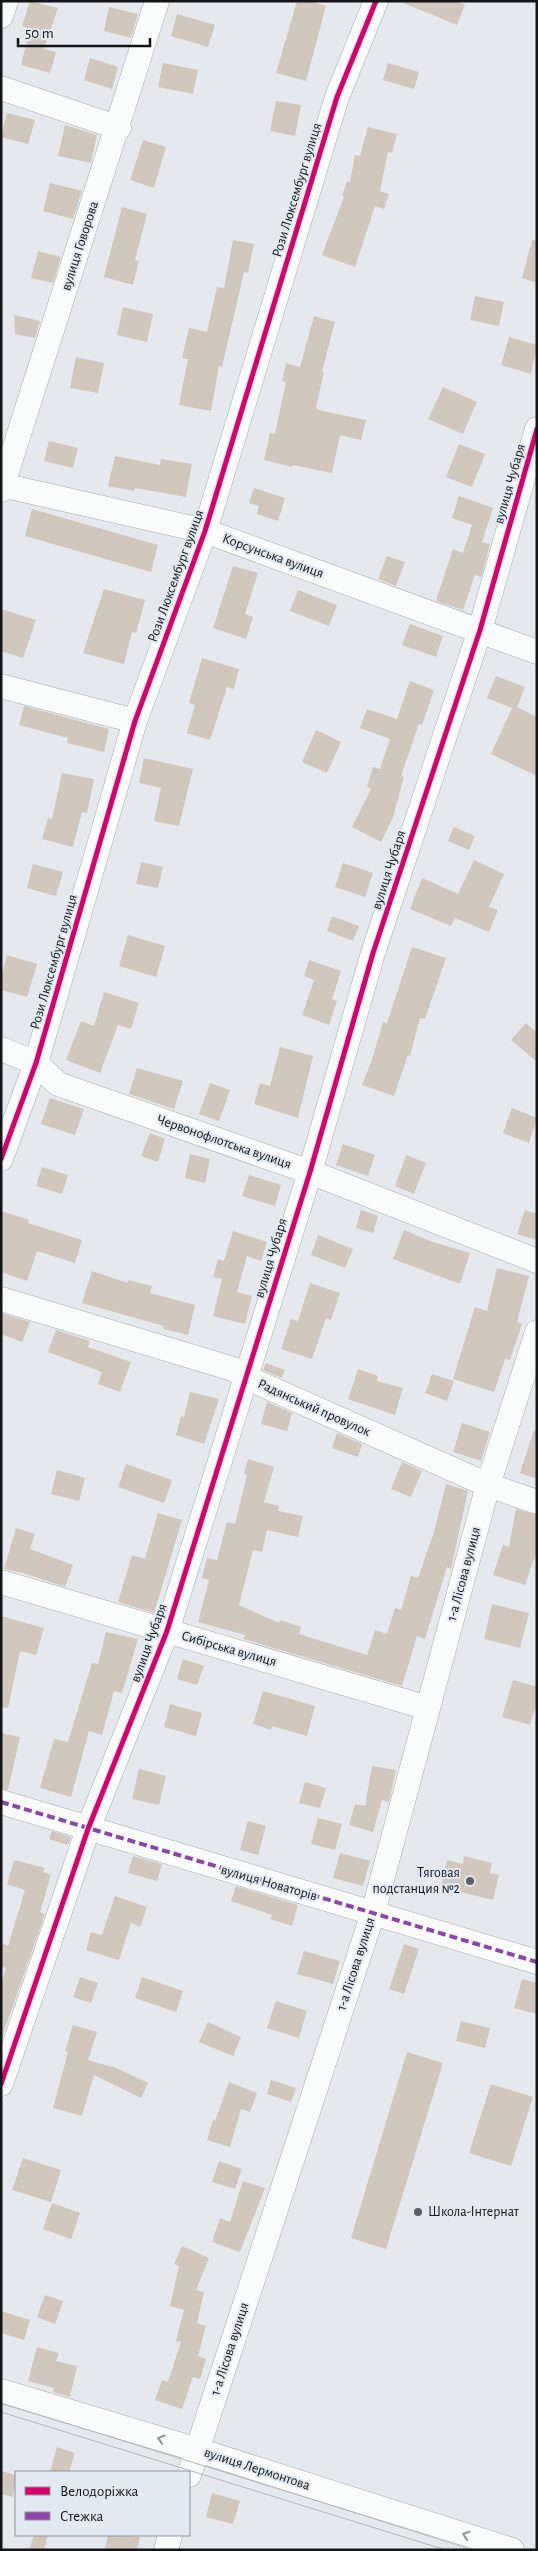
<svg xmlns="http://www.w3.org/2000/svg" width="538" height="2551" viewBox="0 0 538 2551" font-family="'Alegreya Sans',sans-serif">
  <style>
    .building { fill: #d1c7bd }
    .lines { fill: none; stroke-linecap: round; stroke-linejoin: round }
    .minor-casing { stroke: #a5a8ac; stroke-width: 25 }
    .minor { stroke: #fbfcfc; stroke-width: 24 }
    .tram { stroke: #b4b4b6; stroke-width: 1 }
    .quiet { stroke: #8e44ad; stroke-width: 4; stroke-dasharray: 8 4; stroke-linecap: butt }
    .cycleway-casing { stroke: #e1e9f2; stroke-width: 8 }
    .cycleway { stroke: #d6006c; stroke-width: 5 }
    .oneway { stroke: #929495 }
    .poi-dot { fill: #5c5f63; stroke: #e1e9f2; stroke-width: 2 }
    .labels { text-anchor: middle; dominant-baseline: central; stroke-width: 4; stroke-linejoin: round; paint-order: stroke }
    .street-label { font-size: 14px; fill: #121418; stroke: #e1e9f2 }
    .poi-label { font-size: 14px; fill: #121418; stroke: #e1e9f2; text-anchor: end }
  </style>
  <rect width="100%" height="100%" fill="#e5e9ee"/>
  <path class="building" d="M30,1l28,7 -14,41 12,3 -6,21 -29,-8 9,-36 -8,-3z
    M297,1h13l16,5 -20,75 -30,-8z
    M456,1l9,4 -8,20 -56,-23z
    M109,7l29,7 -7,24 -27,-7z
    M177,14l38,11 -7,22 -37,-11z
    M90,58l28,9 -6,22 -28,-9z
    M163,63l35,7 -5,24 -35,-7z
    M388,63l31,9 -5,17 -31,-9z
    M276,101l25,4 -6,31 -25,-5z
    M7,113l28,7 -7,24 -27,-7z
    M65,125l32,10 -6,28 -33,-7z
    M368,127l29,7 -5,19 -4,-1 -8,39 9,3 -5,15 -9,-3 -20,61 -33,-12 22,-58 -2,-1 5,-15 3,1 5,-27 5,1z
    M143,140l23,7 -12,41 -24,-8z
    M50,183l32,8 -9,28 -30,-8z
    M122,207l25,7 -12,46 4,1 -6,24 -29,-8z
    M233,240l21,4 -6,29 -4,-1 -22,95 -3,-1 -8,45 -32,-6 9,-46 -6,-1 7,-30 18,4 10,-45 7,1z
    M532,240l5,1v42l-15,-5z
    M38,251l23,6 -8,26 -22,-5z
    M475,296l29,6 -5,24 -29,-6z
    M123,307l30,7 -6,28 -30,-7z
    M14,315l26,6 -5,17 -20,-4z
    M314,316l21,6 -13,50h2l-8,35 2,3 48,10 -5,20 -21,-5 -8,38 -39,-8 -1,2 -28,-7 6,-27 5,1 11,-52 -4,-1 4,-18 14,4z
    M509,337l28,8 -6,29 -30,-9z
    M76,357l28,6 -6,30 -28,-5z
    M443,387l34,15 -14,32 -35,-15z
    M49,441l29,7 -5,20 -29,-7z
    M459,444l26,10 -13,33 -26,-10z
    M115,456l45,9 1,-6 31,5 -6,33 -51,-9 -1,3 -26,-5z
    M254,488l31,10 -7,23 -21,-7 2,-8 -10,-3z
    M459,496l34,12 -11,34 8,2 -7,27 -2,6 -6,-2 -12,35 -27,-9 17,-52 10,4 9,-28 -20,-7z
    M32,509l126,36 -7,27 -126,-36z
    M387,556l18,6 -9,24 -18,-7z
    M233,566l25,7 -13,41 8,3 -7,22 -33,-11z
    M104,589l41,11 -9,33 -4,-1 -8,32 -41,-11z
    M298,590l39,15 -8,21 -39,-15z
    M1,609l35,11 -13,38 -22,-7z
    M410,624l33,12 -7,21 -34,-12z
    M202,658l37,11 -5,20 -7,-2 -17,53 -23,-7 8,-28 -6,-2z
    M496,676l29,11 -8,20 20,10v59l-46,-22 21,-46 -25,-10z
    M410,681l24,9 -12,35 -3,-1 -18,52 3,1 -11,40 -12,25 -29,-15 19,-38 -4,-2 6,-20 7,2 10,-30 -30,-11 7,-19 30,10z
    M24,706l85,23 -5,23 -37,-9 1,-5 -49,-13z
    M316,730l25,12 -14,31 -25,-11z
    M144,758l49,11 -14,57 -25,-5 7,-33 -22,-5z
    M62,773l32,6 -7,34 -5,-1 -9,35 -31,-8 6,-21 4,1z
    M454,827l21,9 -6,14 -21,-9z
    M474,860l30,14 -15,33 9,3 -9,22 -34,-14 -4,8 -41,-17 12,-31 36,16z
    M141,862l22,5 -5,21 -22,-4z
    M343,863l30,10 -8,24 -30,-10z
    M33,864l30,8 -7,24 -29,-8z
    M332,916l27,10 -6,15 -26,-10z
    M128,935l37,11 -9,31 -37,-11z
    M412,947l34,11 -21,61 -5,-1 -10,38 -2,-1 -14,41 -32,-11 10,-25 11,-38 4,1z
    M7,955l30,9 -10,33 -26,-7v-13z
    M309,960l32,11 -9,28 5,2 -8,24 -27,-10 12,-35 -10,-4z
    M104,992l35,11 -8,26 -13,-4 -18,48 -34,-13 15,-39 13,5z
    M526,1023l11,10v29l-26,-22z
    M280,1047l33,9 -15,62 -44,-14 6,-21 10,3z
    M137,1068l46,13 -9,28 -45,-15z
    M210,1083l20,7 -11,31 -20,-7z
    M50,1098l34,11 -9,26 -34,-11z
    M512,1108l25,10 -8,25 -26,-10z
    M150,1133l15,6 -7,23 -17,-6z
    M343,1144l32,11 -7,21 -32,-11z
    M190,1154l20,5 -5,24 -20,-5z
    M406,1155l20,8 -12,31 -19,-8z
    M42,1167l26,8 -6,19 -26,-8z
    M249,1175l32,10 -6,21 -33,-10z
    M361,1210l17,6 -5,17 -17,-5z
    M525,1210l12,4v26l-20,-6z
    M1,1211l28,9 -1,3 54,17 -7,23 -38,-12 -10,30 -26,-9z
    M404,1230l26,11 40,12 -10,31 -67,-25z
    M233,1231l34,11 -6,19 -14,-5 -10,36 15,4 -7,28 -32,-8 9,-37 -9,-2 5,-18 6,2z
    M318,1235l35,14 -8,19 -34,-13z
    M497,1268l32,8 -12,46 5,2 -12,36 -5,-1 -11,33 -41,-13 22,-72 12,4z
    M92,1271l36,12v-3l24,6 -2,7 45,12 -7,30 -25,-6 1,-3 -82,-23z
    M310,1283l30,10 -9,27 -5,-2 -14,41 -31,-10 10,-30 7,2z
    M1,1313l29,9 -8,20 -21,-8z
    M56,1330l34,11 -2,6 43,15 -11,30 -22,-8 4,-12 -54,-20z
    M266,1363l19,7 -3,8 -19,-8z
    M358,1369l20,7 -1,5 26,7 -8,27 -47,-16z
    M432,1374l22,7 -7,20 -22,-8z
    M190,1392l29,7 -15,45 -28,-9 5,-19 3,1z
    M267,1402l25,11 -5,18 -26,-7z
    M462,1423l28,9 -9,29 -28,-9z
    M534,1430l3,1v48l-17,-6z
    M337,1433l25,11 -4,13 -26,-9z
    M248,1459l26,8 -10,35 15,4 -1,5 25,5 -5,21 -31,-7 -5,22 -9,-2 -14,55 40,18 1,-3 21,7 -2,7 68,21 8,-25 12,4 8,-26 6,2 10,-34 7,2 16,-46 12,-48 22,7 -17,78 -4,-2 -22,72 -8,-3 -15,50 -159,-47 2,-4 -47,-13 11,-42 -7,-2 5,-20 10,2 10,-38 8,2 12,-49 -3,-1z
    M402,1462l20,9 -11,26 -20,-8z
    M126,1464l46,16 -8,23 -46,-16z
    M57,1470l28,8 -6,23 -28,-7z
    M516,1509l21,6v35l-12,35 -32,-10 10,-30 6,2z
    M158,1513l24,7 -28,93 -36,-11 14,-47 13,4z
    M16,1528l19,6 -5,15 43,16 -8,22 -42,-14 -19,-4z
    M492,1604l37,9 -9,35 -36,-9z
    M1,1616l43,12 -8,27 -16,-4 -12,57 -7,-1z
    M106,1632l32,7 -16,54 -8,-2 -12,44 -13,-4 -18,66 -31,-9 14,-49 14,3 24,-79 6,1z
    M183,1659l21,7 -7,19 -20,-6z
    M513,1680l24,7v14l-7,24 -28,-8z
    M263,1691l52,15 -8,30 -35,-10 -1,4 -18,-6z
    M170,1704l32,9 -6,23 -32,-9z
    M1,1733l19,4 -12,53 -7,-1z
    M372,1766l24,4 -7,32 -7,-2 -9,32 -24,-7 6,-21 10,2z
    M139,1769l27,7 -7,29 -27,-6z
    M305,1782l21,6 -6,20 -21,-5z
    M318,1818l24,6 -7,26 -24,-6z
    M248,1821l18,5 -8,29 -18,-5z
    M52,1831l19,6 -3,8 -19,-6z
    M340,1853l30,8 -7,25 -30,-8z
    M133,1856l29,8 -5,17 -29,-8z
    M464,1856l28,7 -2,10 9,2 -6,25 -52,-13 6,-27 16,4z
    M14,1860l31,8 -2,4 8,3 -11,37 5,2 -44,126v-56l5,-16 -5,-2v-23l7,3 17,-56 -18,-6z
    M236,1886l62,19 -6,21 -22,-7 2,-4 -41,-14z
    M115,1896l32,11 -7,20 -9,-4 -12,37 -33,-10 5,-18 11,3z
    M404,1944l15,5 -15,45 -15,-5z
    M304,1951l36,10 -7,23 -36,-10z
    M80,1977l18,6 -7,20 -18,-6z
    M142,1977l41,14 -7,21 -41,-14z
    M522,1979l15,4v31l-23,-6z
    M276,2001l31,10 -8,27 -32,-10z
    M461,2021l29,7 -5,20 -29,-7z
    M208,2022l33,15 -8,19 -34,-14z
    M73,2025l24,7 -9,28 24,7v-1l36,17 -7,15 -47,-23 -12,41 -29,-8 15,-56 -3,-1z
    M407,2052l36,11 -57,186 -35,-11z
    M271,2080l25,8 -5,14 -24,-8z
    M229,2082l28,11 -7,19 -9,-3 -11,38 -23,-7 6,-20 2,1z
    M491,2084l42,13 -22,69 -42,-13z
    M23,2158l38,12 -10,32 -39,-12z
    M219,2161l23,8 -7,20 -23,-7z
    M243,2181l22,7 -25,64 -28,-10 8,-24 10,4z
    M52,2203l28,10 -9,26 -28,-10z
    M182,2246l27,12 -13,32 8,2 -7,31 9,3 -8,30 8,3 -6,20 -7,-2 -11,32 -27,-9 7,-20 6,2 13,-40 -5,-1 8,-31 -14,-4 9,-40 -5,-2z
    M45,2295l18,6 -8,23 -18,-7z
    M1,2311l29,9 -6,20 -23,-7z
    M37,2347l22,6 -3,8 21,5 -7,31 -17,-5 1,-4 -26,-7z
    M57,2447l18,6 -6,19h-19z
    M1,2471l15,4 -3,22 -12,-3z
    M212,2493l28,8 -7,23 -27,-7z
    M34,2535h14l-4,15h-15z
    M108,2535l32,2 -3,13h-32z"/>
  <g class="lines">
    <g class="minor-casing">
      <path id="minor" d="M1,16l5,-15
        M1,88l118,40
        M1,485l204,46 332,121
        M1,490l156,-489
        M1,686l134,35
        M1,1049l35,14 22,21 252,88 227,89
        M1,1159l35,-96 99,-342 70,-190 132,-434 39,-96
        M1,1299l232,70 12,8 243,108 49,17
        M1,1582l427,126
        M1,1802l536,160
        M1,2084l87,-255 79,-198 143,-459 63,-219 107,-323 57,-201
        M1,2391l197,59 314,100
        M189,2475l184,-562 115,-428 49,-153
        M166,2550l4,-15"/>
    </g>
    <use href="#minor" class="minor"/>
    <path class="tram" d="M1,2403l475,147
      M1,2412l445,138"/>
    <path class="quiet" d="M1,1802l536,160"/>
    <g class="cycleway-casing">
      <path id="cycleway" d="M1,1159l35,-96 99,-342 70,-190 132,-434 39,-96
        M1,2084l87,-255 79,-198 143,-459 63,-219 107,-323 57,-201"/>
    </g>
    <use href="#cycleway" class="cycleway"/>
  </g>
  <defs><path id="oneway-chevron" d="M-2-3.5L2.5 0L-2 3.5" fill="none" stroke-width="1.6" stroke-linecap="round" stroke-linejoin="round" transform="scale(1.25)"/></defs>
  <g class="oneway">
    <use href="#oneway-chevron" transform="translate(161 2439) rotate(-163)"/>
    <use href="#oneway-chevron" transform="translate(466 2535) rotate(-162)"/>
  </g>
  <g class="poi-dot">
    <circle cx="470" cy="1881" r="5"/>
    <circle cx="418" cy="2212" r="5"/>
  </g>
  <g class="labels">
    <g class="street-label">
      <text transform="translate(297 190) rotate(-73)">Рози Люксембург вулиця</text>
      <text transform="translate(80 246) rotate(-72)">вулиця Говорова</text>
      <text transform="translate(510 484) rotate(-74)">вулиця Чубаря</text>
      <text transform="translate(273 556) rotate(20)">Корсунська вулиця</text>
      <text transform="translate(176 576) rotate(-70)">Рози Люксембург вулиця</text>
      <text transform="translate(389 870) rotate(-72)">вулиця Чубаря</text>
      <text transform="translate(54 962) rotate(-74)">Рози Люксембург вулиця</text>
      <text transform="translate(224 1142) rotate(19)">Червонофлотська вулиця</text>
      <text transform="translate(271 1258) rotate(-73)">вулиця Чубаря</text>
      <text transform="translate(314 1408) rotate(24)">Радянський провулок</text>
      <text transform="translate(464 1574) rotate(-75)">1-а Лісова вулиця</text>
      <text transform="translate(149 1643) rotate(-70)">вулиця Чубаря</text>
      <text transform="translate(229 1649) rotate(16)">Сибірська вулиця</text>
      <text transform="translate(269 1883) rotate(16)">вулиця Новаторів</text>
      <text transform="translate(356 1964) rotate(-72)">1-а Лісова вулиця</text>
      <text transform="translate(230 2349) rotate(-72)">1-а Лісова вулиця</text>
      <text transform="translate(257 2469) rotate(18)">вулиця Лермонтова</text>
    </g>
    <g class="poi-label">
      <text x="460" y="1873">Тяговая<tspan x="460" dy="16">подстанция №2</tspan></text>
      <text x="428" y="2212" text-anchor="start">Школа-Інтернат</text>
    </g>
  </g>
  <rect width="538" height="2551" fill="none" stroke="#121418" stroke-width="5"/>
  <rect x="15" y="2471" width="175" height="65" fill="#e1e9f2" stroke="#8e949b"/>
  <rect x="25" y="2487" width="25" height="8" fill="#d6006c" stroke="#8e949b"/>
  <text x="60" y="2496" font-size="15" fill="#121418">Велодоріжка</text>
  <rect x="25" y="2512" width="25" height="8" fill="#8e44ad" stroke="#8e949b"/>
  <text x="60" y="2521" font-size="15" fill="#121418">Стежка</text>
  <path d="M18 38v8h132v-8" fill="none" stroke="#121418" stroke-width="2.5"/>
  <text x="25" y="38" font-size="15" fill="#121418" stroke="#e1e9f2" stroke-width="4" paint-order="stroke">50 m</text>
</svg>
